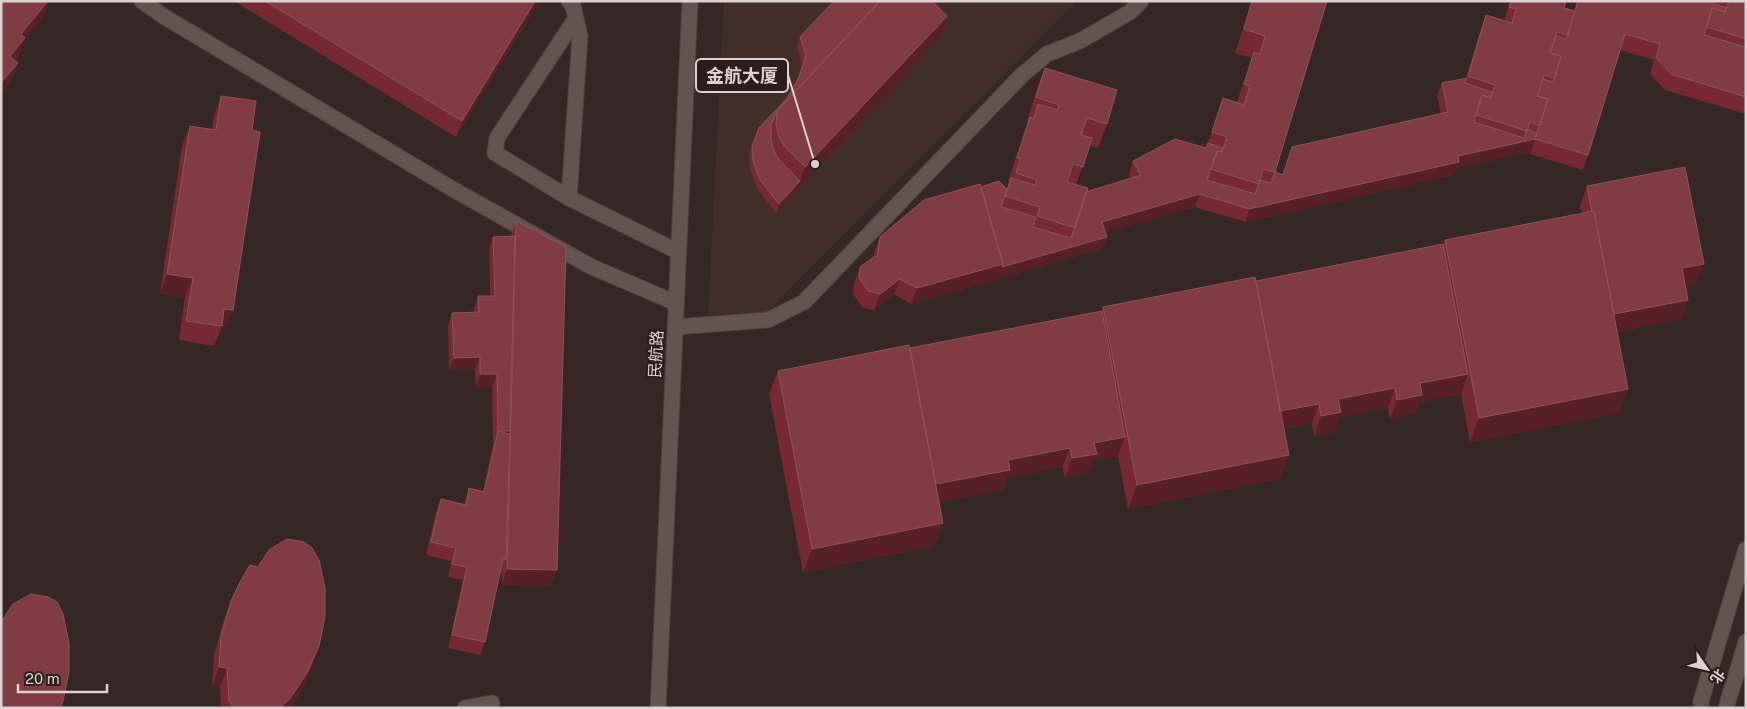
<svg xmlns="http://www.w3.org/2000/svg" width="1747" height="709" viewBox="0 0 1747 709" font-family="'Public Sans','Noto Sans SC',sans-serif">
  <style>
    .built { fill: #422e28 }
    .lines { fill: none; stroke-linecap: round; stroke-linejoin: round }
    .minor-casing { stroke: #4e4340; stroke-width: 17 }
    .minor { stroke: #635450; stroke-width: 15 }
    .wall { fill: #762934 }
    .shaded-wall { fill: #572026 }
    .building { fill: #813b45; stroke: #8f535a }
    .labels { text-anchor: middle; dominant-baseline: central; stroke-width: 4; stroke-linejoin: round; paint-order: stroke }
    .street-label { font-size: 16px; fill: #dcd3d0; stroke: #2b1e1a }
    .leader { fill: none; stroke: #dcd3d0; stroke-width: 2 }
    .callout-dot { fill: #dcd3d0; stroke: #2b1e1a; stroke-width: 2 }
    .callout { fill: #2b1e1a; stroke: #dcd3d0; stroke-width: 2 }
    .callout-label { font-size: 18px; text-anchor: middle; font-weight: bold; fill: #dcd3d0 }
  </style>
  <rect width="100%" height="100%" fill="#352724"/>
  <path class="built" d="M724,1h353l-310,311 -59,3z"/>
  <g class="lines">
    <g class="minor-casing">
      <path id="minor" d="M142,1l21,15 293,175 136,76 84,36
        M569,1l4,4 7,31 -11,162 110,54
        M569,198l-74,-45 2,-15 79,-120
        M675,327l93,-7 36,-18 218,-227 25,-21 33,-13 50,-29 11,-11
        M465,708l27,-5
        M658,708l32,-707
        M1701,708v-7l45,-152
        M1726,708l20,-66"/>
    </g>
    <use href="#minor" class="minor"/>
  </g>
  <path class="wall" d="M234,1h305l-83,136z
    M1252,1h75l-52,171 8,3 9,-28 149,-33 -4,-18 5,-13 24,-5 13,-43 7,-20 18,6 6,-20h56l-2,7 10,3 3,-10h169v113l-81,-24 -15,-16 4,-14 -34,-10 -32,105 -5,15 -53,-16v-2l-73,16 -3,7 -209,47 -50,-15 -90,25 2,5 -5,12 -191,55 -17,-10 -20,16 -12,-3 -9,-13 1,-11 6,-16 14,-10v-5l6,-15 101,-50 26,2 3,-7 -2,-1 20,-60h-1l9,-30 9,-23 62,56 -9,24 -8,-3 -14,40 10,7 45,-14 -2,-4 4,-13 73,-13 17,-50 14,4 15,-44 -17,-5z
    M947,16l-8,23 -163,174 -19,-24 -7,-19 -1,-15 10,-27 28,-30 11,-20 4,-14 -5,-18 3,-9z
    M221,96l31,34 -19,180 -8,19h-4l-7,17 -35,-6 6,-43 -25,-3 22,-148 8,-20 22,4 2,-14z
    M1587,186l109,98 -11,2 3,14 -7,19 -64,13 3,81 -150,29 -9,-48 -41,8 -5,12 -25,5 -2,-11 -49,10 -5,14 -20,4 -2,-13 -28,6 -4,50 -152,30 -10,-53 -24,5 -5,12 -24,5 -3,-11 -55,11 -4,12 -64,12 4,21 -9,23 -131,26 -34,-178 9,-23 132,-23 192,-37 1,-4 153,-26 187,-37 2,-4 137,-26 -2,-8z
    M516,221l35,365 -49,-1v-12l-2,-1 -15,70 -5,13 -32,-7 15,-68 -15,-3 3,-16 -25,-6 10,-43 5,-13 23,5 5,-16 14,3 10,-47 -1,-58 -16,1 -1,-17h-26l-1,-44 4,-13 22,-1v-3l4,-13h12l-1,-46 4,-13 18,-1z
    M231,601l81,65 -12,27 -10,15h-69l-1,-21h-8l2,-32 10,-35z"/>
  <path class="shaded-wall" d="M48,1h1l-7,18 -18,22 -6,17 -15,18 7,-20 11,-22z
    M535,1h4l-83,136 6,-16z
    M947,16l-8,23 -163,174 3,-9 21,-23 5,-14z
    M18,63l-7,19 -10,12v-11z
    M1535,139l-4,13 -74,16 -3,7 -209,47 4,-13 209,-53z
    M1200,194l-5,13 -97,27 4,-12z
    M1107,237l-5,12 -191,55 6,-16 86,-24z
    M1704,264l-8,20 -21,4 7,-20z
    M167,274l26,4 -8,19 -25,-3z
    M900,279l-6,15 -20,16 6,-16z
    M1688,300l-7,19 -76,15 7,-20z
    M224,309l9,1 -8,19h-4z
    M480,357l-5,13h-26l5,-12z
    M480,374h17l-5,12 -16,1z
    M1468,374l-7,20 -41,8 -5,12 -25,5 7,-19 23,-17z
    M1395,388l-7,20 -49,10 -5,14 -20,4 7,-20 17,-17z
    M1628,389l-8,24 -150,29 9,-24z
    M1319,404l-7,19 -41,8 7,-20z
    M498,431h12l-5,12z
    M1125,437l-7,19 -24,5 -5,12 -24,5 7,-20 22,-15z
    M1070,448l-8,19 -55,11 -4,12 -77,15 7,-20 75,-25z
    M1289,455l-9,24 -152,30 9,-24z
    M943,523l-9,23 -131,26 9,-23z
    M507,569l50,1 -6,16 -49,-1z
    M319,646l-7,20 -12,27 -10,15h-10z
    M219,667l8,1 -7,19h-8z"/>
  <path class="building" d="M1,1h47l-27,33 4,4 -15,18 8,7 -17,20z
    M265,1h270l-73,120z
    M834,1h46l-103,110 -6,14v14l3,12 6,10 20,20 -21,23 -19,-24 -7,-19 -1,-15 7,-18 28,-30 12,-21 7,-22 -6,-18z
    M880,1h52l15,15 -142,151 -20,-20 -6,-10 -3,-13 1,-13z
    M1252,1h75l-52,171 -12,-3 -4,15 -48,-15 6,-18 5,1 5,-15 -15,-5 11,-34 21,7 6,-19 -6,-2 10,-32 6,2 5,-18 -21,-7z
    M1511,1h55l-2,7 11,3 -7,24 -11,-3 -7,21 11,3 -6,22 -11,-3 -7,21 11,3 -8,27 -10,-4 -3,9 -51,-16 6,-20 9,3 4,-13 -27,-9 18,-61 26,8 4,-14 -7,-2z
    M1578,1h126l22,7 -1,4 -13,-4 -8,27 42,12v50l-75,-23 -15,-16 4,-14 -35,-10 -37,121 -53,-16 13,-40 -11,-3 6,-17 10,3 8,-26 -11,-3 6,-17 10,3z
    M1729,1h17v38l-39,-12 5,-19 13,4z
    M1045,68l72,22 -10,34 -20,-6 -6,17 11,3 -9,29 -10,-3 -6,18 21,6 -13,40 -38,-12 3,-9 -35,-11 6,-18 24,7 2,-5 -21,-7 4,-14 -3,-1 13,-41 4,2 4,-15 20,6 1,-5 -23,-8z
    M1467,78l-2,5 27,9 -2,6 -8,-3 -8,27 50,16 3,-9 10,4 -2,6 -77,17 1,6 -210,47 -49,-15 -98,28 5,15 -105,30 1,-3 -22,-77 18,-6 8,8 -6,18 35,10 -3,10 38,11 15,-46 55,-17 -8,-14 42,-22 31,9 2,-5 15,5 -2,4 -4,-1 -10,29 48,14 5,-14 11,3 4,-11 8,3 9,-28 156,-35 -6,-29z
    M221,96l35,5 -4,29 8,2 -27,178 -9,-1 -2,17 -36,-5 7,-43 -26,-4 23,-148 26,4z
    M1685,167l19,97 -22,4 6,32 -74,14 -20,-103 -2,1 -5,-26z
    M980,184l23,80 -86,24 -17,-9 -20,15 -12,-3 -9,-13 1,-11 15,-11 2,1 3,-20 44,-37z
    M1594,211l34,178 -149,29 -34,-178z
    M516,221l50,26 -9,323 -50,-1z
    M515,236l-5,195h-12l12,3 -4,126 -3,-1 -18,83 -33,-7 15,-68 -15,-3 4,-16 -25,-6 10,-43 25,6 3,-17 15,4 14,-61 -1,-57h-17v-17l-26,1 -2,-45 27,-1 -1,-16h17l-2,-59z
    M1443,244l25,130 -48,9 2,12 -25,5 -2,-12 -57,11 3,13 -20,4 -2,-12 -39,7 -24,-130z
    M1255,277l34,178 -152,30 -34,-178z
    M1102,311l23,126 -31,6 3,11 -25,4 -2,-10 -62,12 2,10 -74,14 -26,-136z
    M909,345l34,178 -131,26 -34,-178z
    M287,539l17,3 8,6 7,12 6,28v29l-6,29 -12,27 -16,24 -11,11h-46l-5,-7 -2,-33 -8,-1 2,-31 10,-35 9,-19 10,-17 8,2 11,-17z
    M31,594l17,3 9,5 6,12 6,29v29l-6,29 -3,7h-59v-87h1l11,-17z"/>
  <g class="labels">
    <g class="street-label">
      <text transform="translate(656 354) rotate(-87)">民航路</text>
    </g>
  </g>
  <path class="leader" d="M815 164L788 75"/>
  <circle class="callout-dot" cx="815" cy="164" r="5"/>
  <rect class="callout" x="696" y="59" width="92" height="33" rx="5"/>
  <g class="callout-label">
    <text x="742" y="82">金航大厦</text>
  </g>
  <rect width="1747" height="709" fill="none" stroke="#dcd3d0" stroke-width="5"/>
  <g transform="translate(1707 669) rotate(124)" stroke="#2b1e1a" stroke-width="4" paint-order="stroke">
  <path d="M0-4L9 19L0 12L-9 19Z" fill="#dcd3d0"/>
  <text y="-8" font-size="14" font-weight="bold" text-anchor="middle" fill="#dcd3d0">北</text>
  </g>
  <path d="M18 684v8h89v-8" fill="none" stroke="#dcd3d0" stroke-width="2.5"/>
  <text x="25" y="684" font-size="15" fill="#dcd3d0" stroke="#2b1e1a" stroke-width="4" paint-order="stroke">20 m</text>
</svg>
